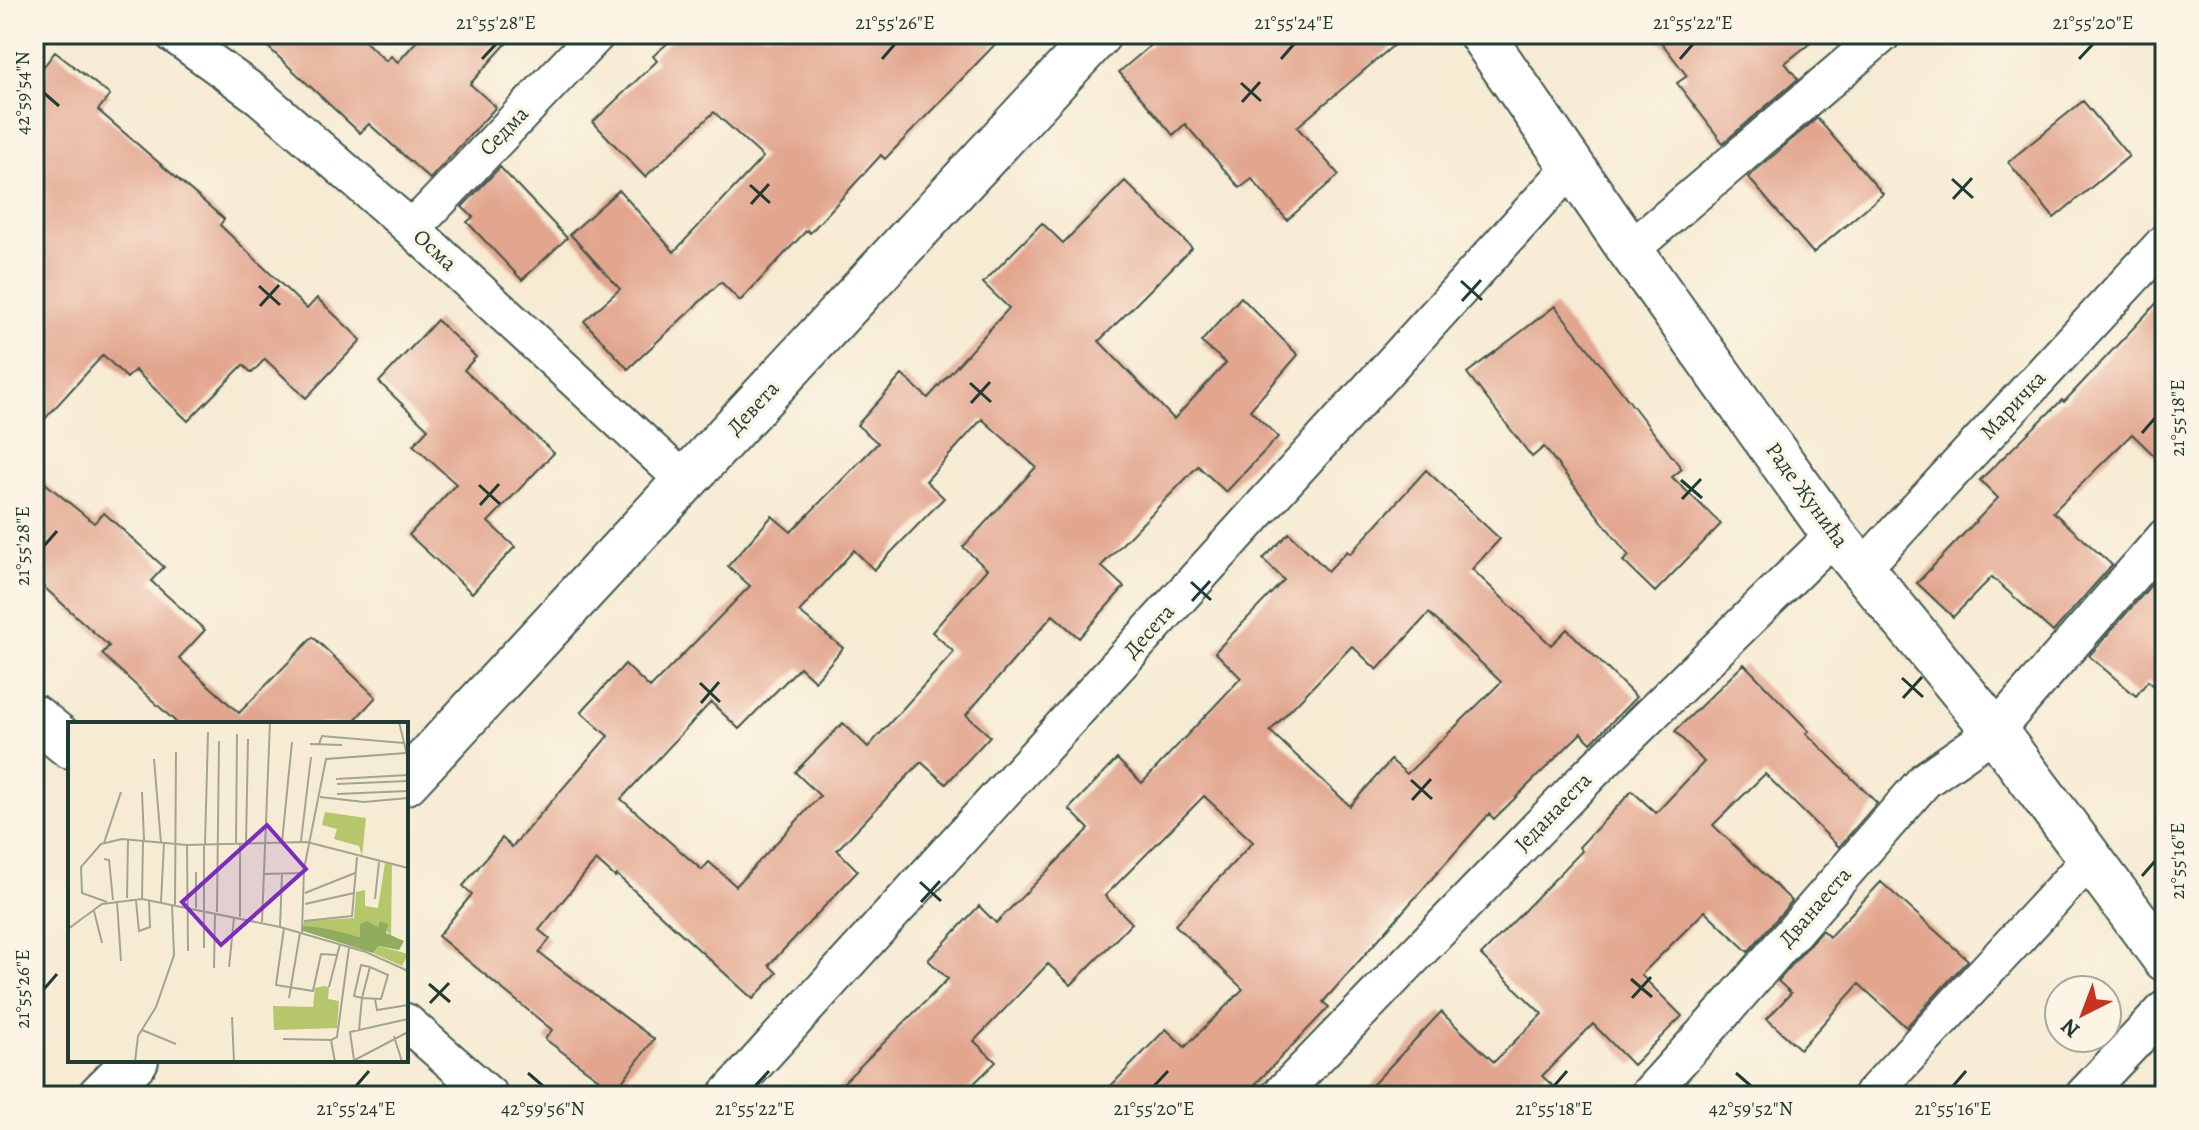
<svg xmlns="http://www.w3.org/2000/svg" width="2199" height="1130" viewBox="0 0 2199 1130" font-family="Alegreya,serif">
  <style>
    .building { fill: #e2a58e; fill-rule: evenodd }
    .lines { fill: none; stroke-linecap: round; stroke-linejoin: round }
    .street-casing { stroke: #3f574c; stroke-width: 40 }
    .secondary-casing { stroke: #3f574c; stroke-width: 48 }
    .street { stroke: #fff; stroke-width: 36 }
    .secondary { stroke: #fff; stroke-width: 44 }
    .ticks { fill: none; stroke: #1f3d34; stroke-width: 3 }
    .labels { text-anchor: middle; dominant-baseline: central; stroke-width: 7; stroke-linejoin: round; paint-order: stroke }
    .street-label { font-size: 22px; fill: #1f3d34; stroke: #fcf5e5 }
    .inset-road { fill: none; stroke: #a0a593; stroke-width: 2 }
    .view { fill: #7b2cbf; fill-opacity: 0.15; stroke: #7b2cbf; stroke-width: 4 }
    .inset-edge { fill: none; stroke: #1f3d34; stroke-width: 4 }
    .neatline { fill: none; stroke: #1f3d34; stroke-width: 3 }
    .ticks-label { font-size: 20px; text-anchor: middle; fill: #1f3d34 }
  </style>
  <rect width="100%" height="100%" fill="#fcf5e5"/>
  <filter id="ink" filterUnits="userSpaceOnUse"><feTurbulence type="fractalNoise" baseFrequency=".0125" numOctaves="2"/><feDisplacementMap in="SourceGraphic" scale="16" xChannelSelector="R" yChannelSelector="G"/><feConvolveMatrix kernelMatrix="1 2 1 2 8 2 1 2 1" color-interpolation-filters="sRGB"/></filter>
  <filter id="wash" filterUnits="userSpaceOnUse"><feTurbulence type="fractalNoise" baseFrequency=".006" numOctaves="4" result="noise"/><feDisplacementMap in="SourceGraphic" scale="32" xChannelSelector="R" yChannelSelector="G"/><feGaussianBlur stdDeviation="1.8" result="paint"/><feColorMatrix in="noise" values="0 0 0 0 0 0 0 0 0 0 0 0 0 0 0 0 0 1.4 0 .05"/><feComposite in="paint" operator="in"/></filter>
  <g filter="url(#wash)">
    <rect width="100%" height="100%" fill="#f6ebd3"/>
    <g id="blocks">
      <path class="building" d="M254,34h103l29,27 5,-5 7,6 25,-28h92l-45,50 26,23 -66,72 -61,-55 -9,9z
        M678,34h327l-120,125 -4,-4 -71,78 -3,-3 -67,71 -19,-19 -93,87 -44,-48 36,-32 -50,-55 49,-44 55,62 89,-95 -49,-45 -69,65 -52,-55 64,-61 -4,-5z
        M1164,34h243l-110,93 42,48 -52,45 -35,-41 -12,9 -55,-64 -12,11 -54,-63z
        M1655,34h167l-37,29 13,16 -75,64 -46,-60 10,-7z
        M55,52l55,43 -12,15 126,109 -4,6 87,84 10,-11 44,42 -55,58 -41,-39 -13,14 -9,-8 -55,56 -53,-51 -8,8 -24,-23 -69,76v-352z
        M2083,101l46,55 -75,62 -46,-56z
        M1817,118l66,76 -70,59 -65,-76z
        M500,167l67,71 -45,42 -55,-58 6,-5 -11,-10z
        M1125,181l67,67 -93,93 75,78 52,-56 -25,-21 40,-45 57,58 -48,55 28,27 -52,55 -28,-26 -97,100 23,21 -45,51 -26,-23 -87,100 24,21 -44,48 -25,-22 -84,88 21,21 -89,94 8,8 -24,26 -136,-124 -2,2 -19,-17 -57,70 11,9 -11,14 115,86 -39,52 -70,-52 7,-9 -114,-94 34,-42 -9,-8 39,-48 10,9 96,-111 -27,-24 44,-48 25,24 100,-102 -22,-20 44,-50 19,16 87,-89 -21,-18 45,-50 26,23 81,-90 -26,-25 59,-60 21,20zM982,419l54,48 -73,80 24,22 -55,63 22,20 -86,95 -25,-24 -48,49 25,24 -84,90 -27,-24 -7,8 -81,-71 90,-97 28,27 61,-62 15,14 28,-33 -44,-36 55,-62 20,20 70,-72 -18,-17z
        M2165,294v172l-33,-32 -79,78 59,53 -59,67 -61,-55 -39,40 -36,-34 81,-85 -18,-18 82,-80 2,2z
        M1555,306l127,163 -10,8 49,47 -66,68 -32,-31 6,-5 -85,-109 -12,10 -65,-84z
        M437,320l39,37 -12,13 90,83 -66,69 27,25 -43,46 -63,-58 47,-51 -43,-39 15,-16 -49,-47z
        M1426,470l74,69 -28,30 79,76 16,-16 69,68 -45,46 -10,-10 -87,86 -5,-5 -166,188 6,5 -85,89h-143l65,-67 19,18 58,-58 -68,-64 78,-83 -49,-46 -99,100 27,27 -61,62 -23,-21 -74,77 22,21 -35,34h-131l118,-117 -20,-19 51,-54 17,17 93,-94 -20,-20 48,-50 25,24 99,-105 -26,-26 69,-72 -21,-21 26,-26 39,38 19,-20 3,3zM1429,613l72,69 -94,92 -16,-14 -41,46 -80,-75 82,-85 25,24z
        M34,474l60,49 10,-10 60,54 -13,14 54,49 -26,28 60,55 74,-76 63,60 -25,27h-173l-76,-70 7,-8 -75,-68z
        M2165,569v126l-17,-14 -12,15 -47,-40z
        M1744,664l65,67 -3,2 71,70 -38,44 -74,-73 -52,51 79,76 -44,51 -43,-41 -64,64 41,41 -49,49 -40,-41 -51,52 22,20h-202l79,-84 53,50 48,-48 -61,-59 101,-104 -3,-4 53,-56 24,22 48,-51 -29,-31z
        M1881,882l87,78 -62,67 -47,-43 -59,65 -33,-30 24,-26 -13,-12 44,-51 7,7z"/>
    </g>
  </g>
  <g filter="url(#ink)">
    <use href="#blocks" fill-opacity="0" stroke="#3f574c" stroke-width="2"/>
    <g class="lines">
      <g class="street-casing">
        <path id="street" d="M173,34l87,63 152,132 273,252
          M412,229l185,-195
          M1630,250l253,-216
          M1862,569l303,-327
          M406,1022l84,74
          M726,1096l847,-931
          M1279,1096l314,-325 241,-236
          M1647,1096l81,-89 197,-227 70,-49 170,-194
          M1871,1096l219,-237
          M2083,1096l82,-87"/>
      </g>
      <g class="secondary-casing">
        <path id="secondary" d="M1481,34l149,216 204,285 161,196 170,228
          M34,717l36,29
          M406,782l693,-748
          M100,1096l36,-36"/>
      </g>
      <use href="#street" class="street"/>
      <use href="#secondary" class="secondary"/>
    </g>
  </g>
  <path class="ticks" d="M482,59l14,-15M882,59l13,-15M1281,59l13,-15M1680,59l13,-15M2079,59l14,-15M1241,83l20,18M44,93l15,13M1242,102l18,-20M1952,179l21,19M750,185l20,18M1953,199l19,-21M751,204l18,-20M1461,281l21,19M259,286l21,19M1462,301l19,-21M260,306l19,-21M970,383l21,19M971,403l19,-21M2142,433l13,-15M1681,480l21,18M479,485l21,19M1682,499l19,-20M480,505l19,-21M44,546l13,-15M1191,582l20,18M1192,601l18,-20M1902,678l21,19M700,683l20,19M1903,698l19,-21M701,703l18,-21M1411,780l21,19M1412,800l19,-21M2142,876l13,-15M920,882l21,19M921,902l19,-21M1631,979l21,18M429,984l21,18M44,989l13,-15M1632,998l19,-21M430,1003l19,-20M528,1073l15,13M1736,1073l15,13M356,1086l13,-15M755,1086l14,-15M1154,1086l14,-15M1554,1086l13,-15M1953,1086l13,-15"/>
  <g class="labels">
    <g class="street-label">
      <text transform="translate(504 131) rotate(-46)">Седма</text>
      <text transform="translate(435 250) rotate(43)">Осма</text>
      <text transform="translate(2013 405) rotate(-47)">Маричка</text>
      <text transform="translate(753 408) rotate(-47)">Девета</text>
      <text transform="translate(1807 495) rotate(54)">Раде Жунића</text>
      <text transform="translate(1149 631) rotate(-48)">Десета</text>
      <text transform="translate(1553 812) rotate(-46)">Једанаеста</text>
      <text transform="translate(1815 907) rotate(-49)">Дванаеста</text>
    </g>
  </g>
  <g transform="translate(68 722)">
    <rect width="340" height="340" fill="#f6ebd3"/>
    <path d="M257,90l41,6 -4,38 -3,-10 -25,-7 3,-10 -15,-4zM317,141l7,2 -1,71 -11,-14 -2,5 -17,-3 -1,13 -57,-11 1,-5 50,-3 2,-26 9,-2v16l13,2zM311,224l29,8 -6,12 -29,-13zM256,264l5,1 -1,12 11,2 -2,27 -63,2 -1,-24 40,1 2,-19z" fill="#b5c76a"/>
    <path d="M299,199l11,6 2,-6 8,3 -2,9 18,8 -5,9 -20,-4 -6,7 -70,-22v-5l20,2 37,9v-13z" fill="#90ac5e"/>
    <path class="inset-road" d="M331,0l9,37M242,22l32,1M251,22l3,-8 82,7M86,37l7,84M268,57l72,-4M269,62l71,-3M74,70l2,48M269,72l71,-3M252,75l44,5 44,-4M233,119l10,-84M214,120l10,-100M36,121l17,-51M168,122l1,-110M178,122l2,-105M119,123l1,106M136,123v103M137,123l3,-113M36,137l5,1 4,40M195,152l41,-1M237,171l50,-20M59,176l1,-59M74,177l1,-59M307,177l4,-37M68,179l3,30 11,-4 -1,-27M39,180l-25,-9 -1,-26 20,-23 21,-5 65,6 120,-3 101,26M49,180l4,59M93,180l3,-59M237,182l49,-11M107,183l1,-153M128,186v-36M26,189l8,32M149,190l2,-171M172,195v-73M236,199l48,-5 5,-59M194,200l8,-200M212,205l2,-53M216,206l-8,57 37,6 8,-37 16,1M0,207l34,-25 40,-5 138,28 86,25 42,19M234,211l2,-64 22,-110 80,-6M161,245l5,-49M146,246l1,-54M261,265l11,-43M221,276l11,-65M307,277l2,11 31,-5M164,295l2,45M74,308l34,14M291,308l3,-32 8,-31 18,8 -7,24 -19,-1 -8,-2 7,-31 9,2M326,314l8,26M215,317l48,1 4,22M263,318l6,-3 12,-89M286,338l-4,-28 58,-13M67,340l3,-26 18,-29 18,-52 -2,-50M283,340l57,-30"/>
    <path class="view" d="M199,103l39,44 -85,76 -39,-43z"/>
    <rect width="340" height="340" class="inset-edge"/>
  </g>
  <rect width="2199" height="1130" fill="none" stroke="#fcf5e5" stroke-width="88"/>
  <g transform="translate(2083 1014) rotate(222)"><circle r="38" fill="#fcf5e5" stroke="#a4ab9e" stroke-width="2"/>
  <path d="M0-6L14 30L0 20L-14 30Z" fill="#c8321e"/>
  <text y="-12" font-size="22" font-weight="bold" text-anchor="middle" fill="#1f3d34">N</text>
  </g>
  <rect x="44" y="44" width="2111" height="1042" class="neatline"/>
  <g class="ticks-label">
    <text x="496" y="29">21°55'28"E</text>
    <text x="895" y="29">21°55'26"E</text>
    <text x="1294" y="29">21°55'24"E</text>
    <text x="1693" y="29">21°55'22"E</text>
    <text x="2093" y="29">21°55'20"E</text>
    <text transform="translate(22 93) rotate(-90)" y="7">42°59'54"N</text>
    <text transform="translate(2177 418) rotate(-90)" y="7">21°55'18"E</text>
    <text transform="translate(22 546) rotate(-90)" y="7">21°55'28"E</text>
    <text transform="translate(2177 861) rotate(-90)" y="7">21°55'16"E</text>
    <text transform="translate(22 989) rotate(-90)" y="7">21°55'26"E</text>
    <text x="356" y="1115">21°55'24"E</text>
    <text x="543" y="1115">42°59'56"N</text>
    <text x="755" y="1115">21°55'22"E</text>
    <text x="1154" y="1115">21°55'20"E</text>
    <text x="1554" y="1115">21°55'18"E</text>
    <text x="1751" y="1115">42°59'52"N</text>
    <text x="1953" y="1115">21°55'16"E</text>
  </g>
</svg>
